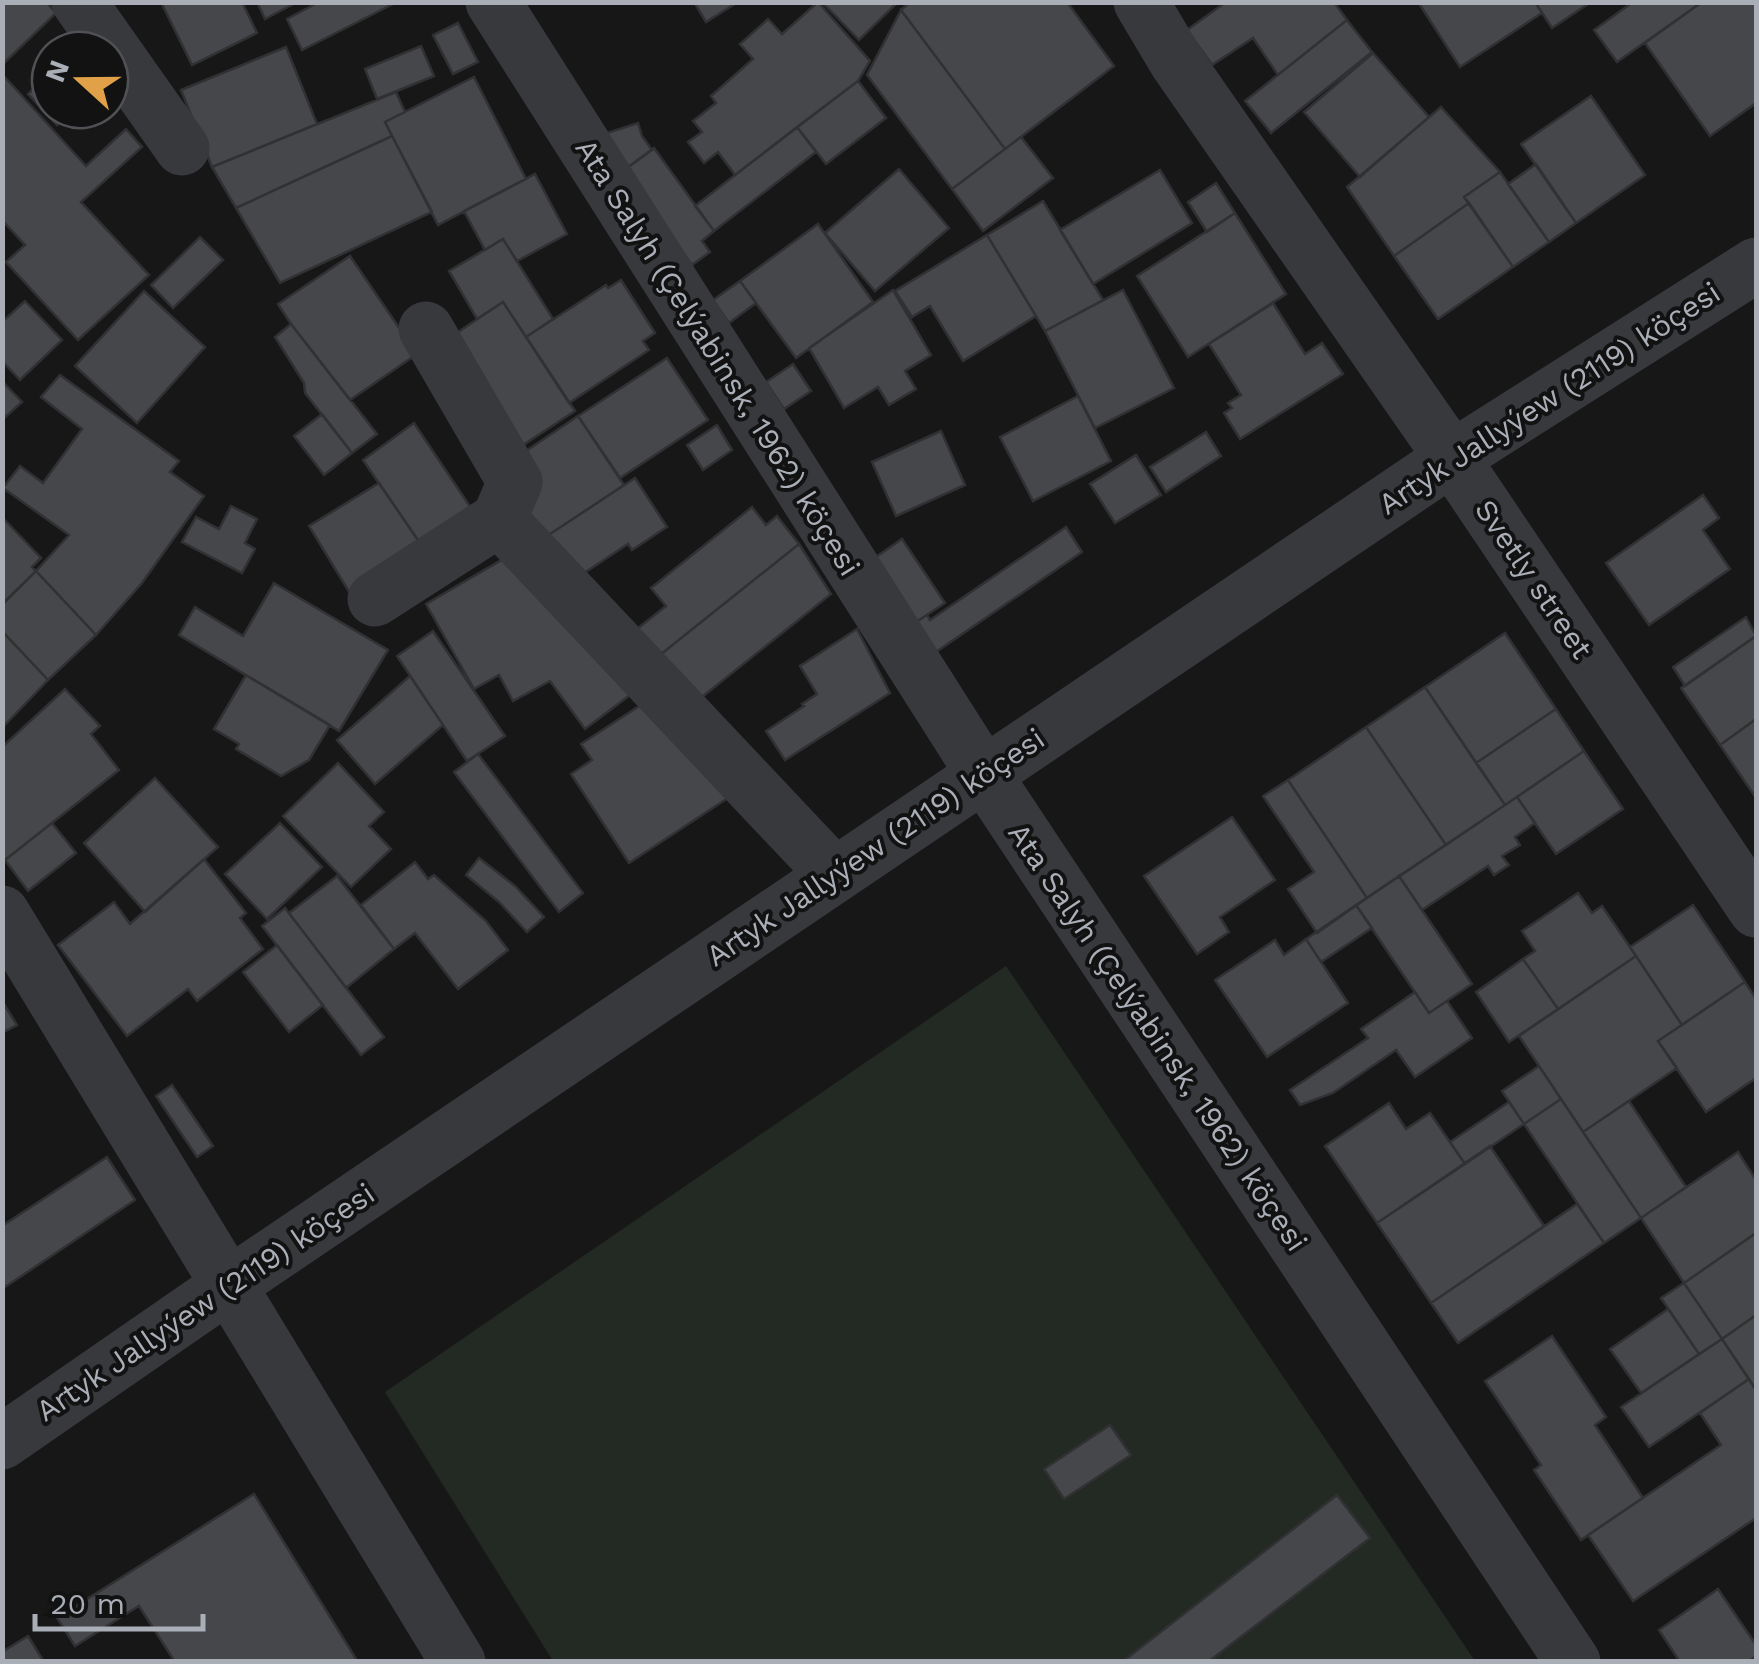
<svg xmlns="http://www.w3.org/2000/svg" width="1759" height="1664" viewBox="0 0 1759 1664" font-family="'Work Sans',sans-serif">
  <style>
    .green { fill: #232a24 }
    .building { fill: #46474b; stroke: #313134; stroke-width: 2.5 }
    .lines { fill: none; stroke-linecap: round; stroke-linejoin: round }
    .minor { stroke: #38393d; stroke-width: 55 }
    .labels { text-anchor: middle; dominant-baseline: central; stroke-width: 8; stroke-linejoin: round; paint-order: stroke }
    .street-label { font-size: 30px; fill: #aaafb7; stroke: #121213 }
  </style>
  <rect width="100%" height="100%" fill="#171718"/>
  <path class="green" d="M1006,966l469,695h-922l-168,-269z"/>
  <path class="building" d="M2,2h44l10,11 -54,52z
    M161,2h81l15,31 -65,32z
    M257,2h40l-32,17z
    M319,2h78l-95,48 -15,-31z
    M694,2h44l-32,20z
    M818,2l52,59 -12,20 -123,94 -17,-23 -14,11 -16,-21 14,-10 -9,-11 23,-18 -5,-7 42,-37 -13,-15 28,-25 14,15z
    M822,2h76l-39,38z
    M910,2h157l47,64 -109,83 -104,-139z
    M1226,2h108l13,18 -69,55 -25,-37 -41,27 -25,-35z
    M1418,2h117l7,11 -82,54z
    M1535,2h56l-39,26z
    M1633,2h69l-85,60 -23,-32z
    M1702,2h54v101l-46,33 -65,-93z
    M901,10l104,139 -53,40 -85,-114z
    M1347,20l25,32 -101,81 -26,-32z
    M458,23l20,39 -25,12 -20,-39z
    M421,46l13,30 -57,23 -12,-30z
    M286,47l31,77 -105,43 -31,-77z
    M1373,53l56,64 -69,60 -56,-65z
    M50,73v37h23l-16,15 -29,-31z
    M3,75l83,91 40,-37 16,18 -61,55 68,73 -71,65 -72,-78 19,-17 -23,-25z
    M474,77l52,102 -88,46 -53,-103z
    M858,81l28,37 -60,46 -29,-37z
    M396,92l9,20 -20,10 7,14 -156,72 -24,-41z
    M1591,96l54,79 -69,48 -55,-79z
    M1441,107l59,65 -36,25 5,6 -75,53 -47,-69z
    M638,123l4,13 10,14 -28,20 -17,-37z
    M797,127l19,25 -102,79 -19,-25z
    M392,136l40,76 -152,71 -44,-75z
    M1021,137l32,41 -70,53 -31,-42z
    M654,148l60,83 -12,10 8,11 -18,13 -68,-95z
    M1536,164l40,59 -27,19 -41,-58z
    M899,169l50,59 -74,63 -50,-58z
    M1160,170l32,53 -99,61 -33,-54z
    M1500,172l49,70 -36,25 -49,-70z
    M535,174l32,60 -50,27 -14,-22 -18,11 -21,-39z
    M1216,183l19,30 -28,19 -19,-30z
    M1043,201l60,99 -58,31 -58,-96z
    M1469,203l44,64 -75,52 -44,-63z
    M1235,213l51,81 -98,63 -51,-81z
    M818,224l55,78 -77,56 -56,-77z
    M987,235l49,81 -73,45 -33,-55 -18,11 -17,-26z
    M200,237l23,23 -50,48 -22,-23z
    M503,239l50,80 -27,18 -23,-35 -26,17 -28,-48z
    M350,256l67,98 -67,46 -59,-76 -13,-20z
    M621,280l34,53 -12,8 6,9 -80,53 -43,-66 80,-52 2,3z
    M740,281l16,22 -27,20 -16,-23z
    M893,290l38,65 -26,16 11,18 -27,16 -11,-18 -34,21 -35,-60z
    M1123,290l51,98 -79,40 -50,-97z
    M144,291l61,56 -68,76 -62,-57z
    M25,301l37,39 -42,40 -18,-19v-39z
    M503,302l72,109 -61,40 -71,-109z
    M1273,303l32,51 17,-11 21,31 -103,65 -16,-26 8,-5 -4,-5 13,-8 -32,-51z
    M291,324l86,110 -25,19 -47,-60 -1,-10 -29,-46z
    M667,358l41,62 -88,58 -42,-62z
    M793,364l18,27 -27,18 -18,-27z
    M60,375l119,86 -9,11 34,24 -62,87 -46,52 -60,-64 33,-36 -66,-47 17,-22 23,17 39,-54 -41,-32z
    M2,381l20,21 -20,18z
    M1078,396l33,65 -78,40 -33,-64z
    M322,414l30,39 -28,22 -30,-39z
    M578,416l46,69 -80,53 -22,-33 -8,-46z
    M414,423l61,91 -51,35 -61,-89z
    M717,425l15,25 -29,20 -16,-25z
    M941,431l24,54 -69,31 -24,-54z
    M1206,432l15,24 -55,36 -16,-25z
    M1136,455l25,40 -46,28 -25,-39z
    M635,478l32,49 -35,23 -4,-6 -56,37 -28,-43z
    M379,483l45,66 -73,46 -42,-69z
    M1703,495l16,23 -16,12 27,39 -81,56 -43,-62z
    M231,506l26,13 -12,24 10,6 -13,24 -60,-31 14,-25 23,12z
    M752,507l14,18 11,-9 22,28 -149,119 -22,-27 38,-30 -15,-18z
    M2,517l39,41 -9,9 4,4 -33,33z
    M1066,527l16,25 -149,102 -20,-30 14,-9 3,5z
    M902,539l43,64 -32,21 -43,-63z
    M799,544l32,50 -139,111 -42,-42z
    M510,555l124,137 -49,37 -35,-48 -37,20 -14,-26 -25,14 -48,-85z
    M36,571l60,64 -48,45 -46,-49v-27z
    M274,583l114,67 -49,81 -160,-96 16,-28 48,29z
    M1746,617l10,19 -71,50 -12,-19z
    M857,629l33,64 -105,67 -19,-29 38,-25 -2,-2 15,-10 -17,-28z
    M2,631l46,49 -46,48z
    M433,631l72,105 -38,25 -70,-105z
    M1505,633l51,76 -80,54 -51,-76z
    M1756,636v83l-36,26 -39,-57z
    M246,675l84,50 -21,35 -28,16 -45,-27 3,-5 -25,-15z
    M410,676l33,49 -68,59 -38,-44z
    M1425,687l80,118 -59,40 -80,-118z
    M65,689l35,37 -9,8 28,36 -114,90 -3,-3v-110z
    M653,697l84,95 -108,71 -58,-89 21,-14 -11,-16z
    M1556,709l28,42 -79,54 -29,-42z
    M1756,719v79l-36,-53z
    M1366,727l80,118 -79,53 -79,-118z
    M1584,751l39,58 -67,45 -39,-57z
    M478,754l105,139 -24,19 -105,-140z
    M338,763l46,49 -15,14 22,23 -40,38 -68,-71z
    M155,778l63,69 -73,65 -61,-69z
    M1288,780l79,118 -50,35 -29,-44 26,-17 -51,-76z
    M1517,797l18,26 -20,14 5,8 -18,11 7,9 -15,10 -6,-9 -66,44 -23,-34z
    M1232,817l43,63 -55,37 9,15 -32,22 -53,-78z
    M52,823l24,30 -48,38 -23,-31z
    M280,823l42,44 -55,52 -42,-45z
    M479,858l36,28 29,31 -17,15 -28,-30 -33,-27z
    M204,859l42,54 -6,5 23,31 -66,52 -9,-12 -61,47 -69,-91 56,-43 16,22z
    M415,862l13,17 6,-4 52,46 22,29 -50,39 -43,-56 -21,16 -33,-44z
    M337,876l57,73 -48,39 -57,-75z
    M1399,876l73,108 -43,29 -73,-108z
    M1578,893l14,20 10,-7 34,50 -78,53 -35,-50 12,-8 -13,-20z
    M1356,905l16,23 -51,34 -15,-23z
    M1693,905l52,77 -63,43 -52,-78z
    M285,908l99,129 -23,18 -99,-129z
    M1306,939l42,64 -81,54 -52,-77 60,-40 9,15z
    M277,945l46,60 -34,27 -46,-60z
    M1636,956l46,69 -24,16 19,27 -94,64 -64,-96z
    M1523,959l35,50 -49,33 -33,-50z
    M1745,982l11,17v79l-50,34 -48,-71z
    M1415,992l14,21 18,-12 25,37 -57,39 -19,-27 -63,43 -33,12 -10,-15 78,-52 -7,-9z
    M2,1001l15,24 -15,8z
    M1539,1066l22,33 -37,25 -22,-33z
    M172,1085l41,61 -16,11 -41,-61z
    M1561,1099l80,119 -37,25 -80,-119z
    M1629,1101l57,86 -45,31 -58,-86z
    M1509,1102l15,22 -59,40 -15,-22z
    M1389,1103l17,26 24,-16 35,51 -88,59 -52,-77z
    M1490,1146l54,80 -113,77 -54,-80z
    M1738,1152l18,28v53l-72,50 -43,-65z
    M107,1157l28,43 -133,89v-63z
    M1577,1204l27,39 -146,100 -27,-40z
    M1756,1233v82l-34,24 -38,-56z
    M1684,1283l38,56 -23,15 -38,-56z
    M1668,1309l31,45 -58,39 -31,-44z
    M1756,1315v75l-34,-51z
    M1552,1336l54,81 -11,8 48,73 -62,42 -47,-70 7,-5 -56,-84z
    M1722,1339l27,40 -100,68 -28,-40z
    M1749,1379l7,11v128l-123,83 -45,-66 133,-90 -21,-32z
    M1110,1425l21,30 -67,44 -20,-30z
    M254,1494l104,168h-183l-36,-56 -64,40 -18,-28z
    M1337,1495l33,43 -162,124h-86z
    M1718,1589l38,56v11l-8,6h-68l-21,-32z
    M28,1636l16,26h-42v-10z"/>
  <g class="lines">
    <path class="minor" d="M79,2l103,146
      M493,2l490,771 590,889
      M1141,2l35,59 276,397 304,452
      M426,329l89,153 -16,37
      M375,599l124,-80 335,355
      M2,913l456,749
      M2,1442l227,-157 1223,-827 304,-193"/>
  </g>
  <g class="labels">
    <g class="street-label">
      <text transform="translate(718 357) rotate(58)">Ata Salyh (Çelýabinsk, 1962) köçesi</text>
      <text transform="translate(1549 398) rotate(-33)">Artyk Jallyýew (2119) köçesi</text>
      <text transform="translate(1534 579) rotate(56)">Svetly street</text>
      <text transform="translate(875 847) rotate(-34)">Artyk Jallyýew (2119) köçesi</text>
      <text transform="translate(1158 1037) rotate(56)">Ata Salyh (Çelýabinsk, 1962) köçesi</text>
      <text transform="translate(205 1302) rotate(-34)">Artyk Jallyýew (2119) köçesi</text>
    </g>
  </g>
  <rect width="1759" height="1664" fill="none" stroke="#aaafb7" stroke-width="10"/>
  <g transform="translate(80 80) rotate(291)"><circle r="48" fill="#121213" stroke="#4f5155" stroke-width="2.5"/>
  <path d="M0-8L18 38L0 25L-18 38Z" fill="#e0a148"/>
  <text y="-15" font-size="28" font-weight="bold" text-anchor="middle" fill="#aaafb7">N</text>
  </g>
  <path d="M35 1614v15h168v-15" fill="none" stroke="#aaafb7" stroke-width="5"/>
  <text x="50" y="1614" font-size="30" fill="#aaafb7" stroke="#121213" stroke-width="8" paint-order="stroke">20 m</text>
</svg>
